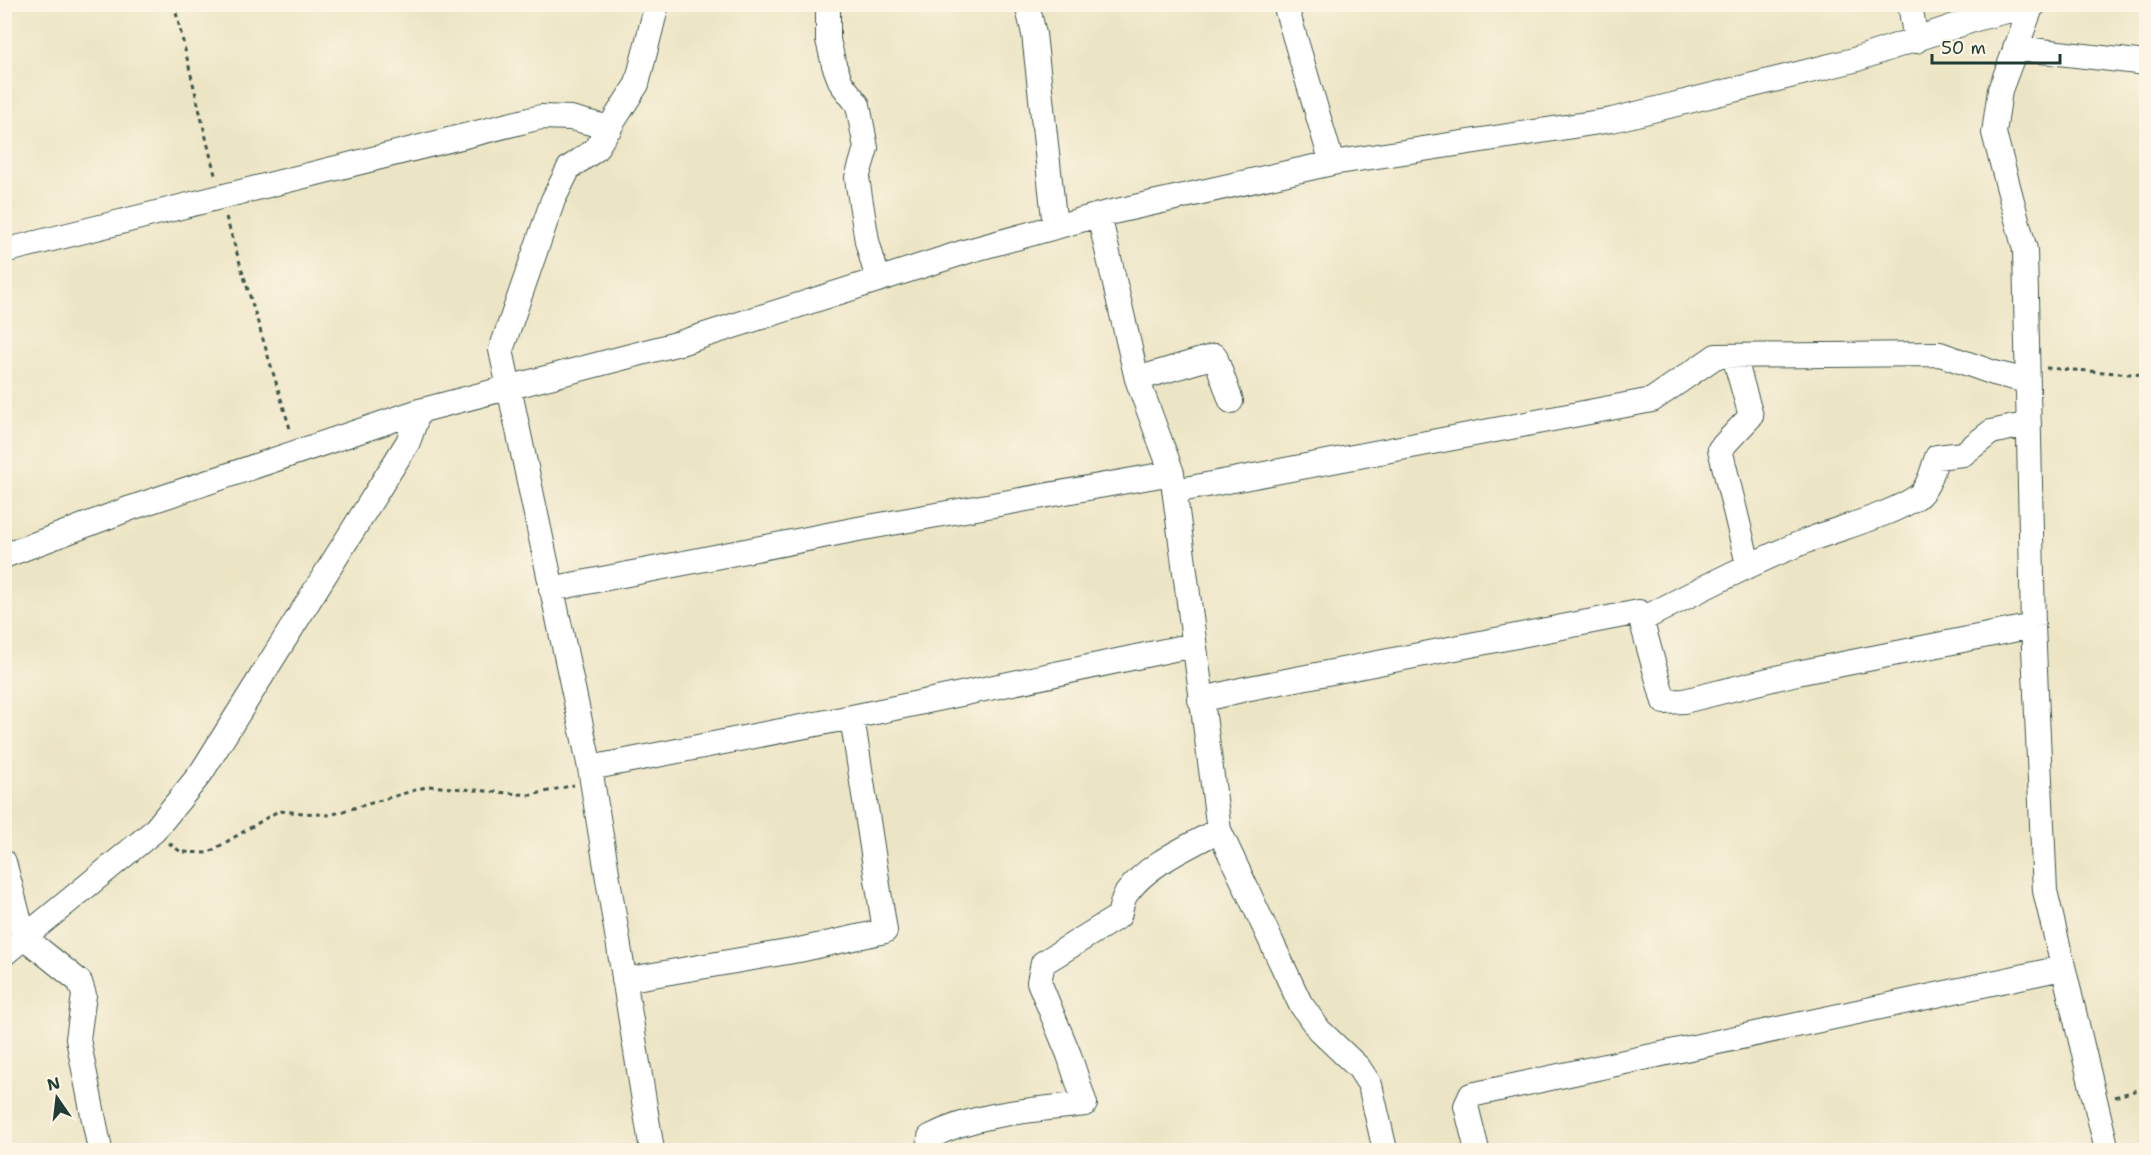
<svg xmlns="http://www.w3.org/2000/svg" width="2151" height="1155" viewBox="0 0 2151 1155" font-family="'Shantell Sans',sans-serif">
  <style>
    .lines { fill: none; stroke-linecap: round; stroke-linejoin: round }
    .minor-casing { stroke: #3e564a; stroke-width: 26 }
    .path { stroke: #3e564a; stroke-width: 3; stroke-dasharray: 4.5 4.5; stroke-linecap: butt }
    .minor { stroke: #fff; stroke-width: 24 }
  </style>
  <rect width="100%" height="100%" fill="#fcf5e5"/>
  <filter id="ink" filterUnits="userSpaceOnUse"><feTurbulence type="fractalNoise" baseFrequency=".0167" numOctaves="2"/><feDisplacementMap in="SourceGraphic" scale="12" xChannelSelector="R" yChannelSelector="G"/><feConvolveMatrix kernelMatrix="1 2 1 2 8 2 1 2 1" color-interpolation-filters="sRGB"/></filter>
  <filter id="wash" filterUnits="userSpaceOnUse"><feTurbulence type="fractalNoise" baseFrequency=".008" numOctaves="4" result="noise"/><feDisplacementMap in="SourceGraphic" scale="24" xChannelSelector="R" yChannelSelector="G"/><feGaussianBlur stdDeviation="1.35" result="paint"/><feColorMatrix in="noise" values="0 0 0 0 0 0 0 0 0 0 0 0 0 0 0 0 0 1.4 0 .05"/><feComposite in="paint" operator="in"/></filter>
  <g filter="url(#wash)">
    <rect width="100%" height="100%" fill="#ece5c5"/>
  </g>
  <g filter="url(#ink)">
    <g class="lines">
      <g class="minor-casing">
        <path id="minor" d="M828,4v36l6,25 7,18 17,22 8,43 -9,30 10,63 11,39
          M1027,4l7,30 21,193
          M1285,4l47,159
          M1910,4l6,37
          M2032,5l-32,85 -6,43 31,117 8,376 12,265 62,259
          M2015,48l131,15
          M1099,215l38,164 35,94
          M4,251l537,-134 30,1 39,10
          M1734,356l17,60 -31,33 28,115
          M1137,379l78,-23 16,45
          M1175,491l477,-91 64,-44 224,-2 54,19 33,8
          M4,556l127,-48 288,-97 261,-68 288,-92 131,-36 233,-52 280,-43 242,-60 125,-42 56,-14
          M551,589l307,-60 314,-56 47,357 81,173 19,27 40,38 11,17 15,65
          M1641,620c54,-28 108,-56 165,-79 32,-13 83,-25 111,-44 12,-9 15,-26 20,-40l26,-3 28,-22 38,-8
          M1200,700l45,-11 394,-77 25,90 20,-1 113,-28 236,-47
          M590,768l262,-51 341,-72
          M4,862l20,75 56,45 4,13 -6,44 22,111
          M4,954l150,-123 47,-58 207,-331 11,-31
          M624,980l175,-30 86,-19 -33,-214
          M652,1150l-62,-382 -89,-418 52,-150 16,-32 26,-18 42,-66 20,-80
          M929,1150l1,-13c46,-24 104,-27 155,-33l-16,-49 -30,-73 4,-19 76,-47c2,-7 3,-16 7,-22 21,-30 62,-47 93,-64
          M1477,1150l-11,-44 5,-11 591,-127"/>
      </g>
      <path class="path" d="M174,4l42,175
        M226,217l65,215
        M2046,368l100,7
        M169,843l12,9 27,1 70,-42 52,4 99,-29 102,9 43,-10
        M2115,1097l31,-10"/>
      <use href="#minor" class="minor"/>
    </g>
  </g>
  <rect width="2151" height="1155" fill="none" stroke="#fcf5e5" stroke-width="24"/>
  <g transform="translate(57 1098) rotate(346)" stroke="#fcf5e5" stroke-width="4.5" paint-order="stroke">
  <path d="M0-4.5L10 22L0 15L-10 22Z" fill="#1f3d34"/>
  <text y="-9" font-size="16" font-weight="bold" text-anchor="middle" fill="#1f3d34">N</text>
  </g>
  <path d="M1932 54v9h128v-9" fill="none" stroke="#1f3d34" stroke-width="3"/>
  <text x="1941" y="54" font-size="18" fill="#1f3d34" stroke="#fcf5e5" stroke-width="4.5" paint-order="stroke">50 m</text>
</svg>
